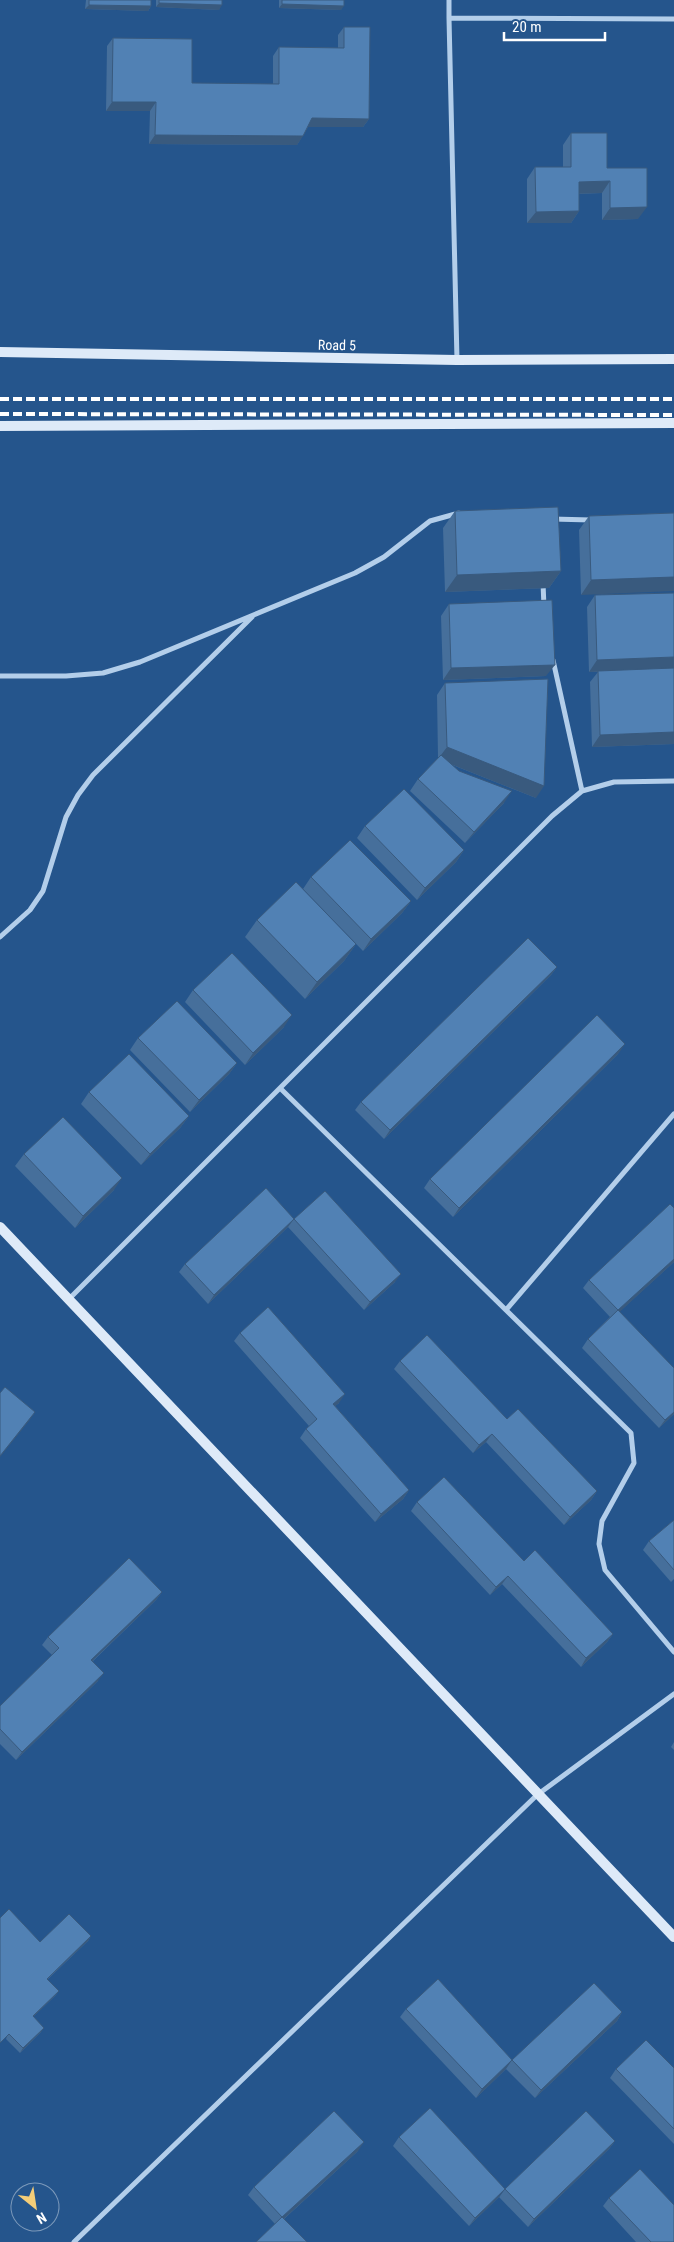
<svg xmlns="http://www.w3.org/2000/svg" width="674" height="2242" viewBox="0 0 674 2242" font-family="'Roboto Condensed',sans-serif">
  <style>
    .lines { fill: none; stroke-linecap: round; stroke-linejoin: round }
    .street { stroke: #b3ceea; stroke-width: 5 }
    .secondary { stroke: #deeaf8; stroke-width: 10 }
    .rail { stroke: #fff; stroke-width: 4; stroke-dasharray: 9 4; stroke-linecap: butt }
    .wall { fill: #466f9b }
    .shaded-wall { fill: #395a7e }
    .building { fill: #5181b4; stroke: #395a7e }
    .labels { text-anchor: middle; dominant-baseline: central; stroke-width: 4; stroke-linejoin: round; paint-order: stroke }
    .street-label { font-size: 14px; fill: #fff; stroke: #25558c }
  </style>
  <rect width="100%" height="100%" fill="#25558c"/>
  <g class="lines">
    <path class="street" d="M449,0v18
      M457,360l-8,-342 225,1
      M552,519l39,1
      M543,583l1,24
      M553,660l29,131
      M0,676h66l37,-3 37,-11 215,-89 29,-16 46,-36 29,-8
      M0,937l30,-27 13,-19 23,-74 12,-22 15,-20 159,-158
      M281,1089l350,344 3,30 -32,58 -3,23 6,26 69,82
      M69,1299l483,-483 30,-25 32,-9 60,-1
      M506,1310l168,-196
      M74,2242l463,-447 137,-101"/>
    <path class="secondary" d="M0,352l457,8 217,-1
      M0,426l674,-3
      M0,1227l674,710"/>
    <path class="rail" d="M0,399h674
      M0,414l674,1"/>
  </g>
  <path class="wall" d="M86,0h65v6l-3,5 -63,-2z
    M156,0h66l-3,10 -63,-3z
    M279,0h65l-3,10 -62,-2z
    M344,27l25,92 -6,8h-55l-11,18 -148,-1 1,-33h-44l1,-65 6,-8 79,45 81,1v-28l6,-9 59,1v-13z
    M571,133l36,35 31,51 -36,1v-27l-23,1v17l-8,12h-44v-44l8,-12h28v-22z
    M455,511l106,60 -12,17 -104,4 -2,-64z
    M674,513l-93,82 -2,-65 10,-14z
    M674,593v151l-82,3 -2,-65 8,-10h-9l-2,-65 8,-12z
    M449,604l97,72 -103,4 -2,-64z
    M445,683l91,115 -86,-34 9,7 45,32 -39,40 -55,-52 8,-12 20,-21 -1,-63z
    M365,826l99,24 -8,12 -39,38 -60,-62z
    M311,877l100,24 -9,12 -39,38 -60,-62z
    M257,920l99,24 -12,17 -39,38 -60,-62z
    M557,967l-6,8 -167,164 -29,-29 6,-8z
    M193,990l91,37 -39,38 -60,-63z
    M138,1038l99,25 -8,11 -39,38 -60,-62z
    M619,1053l-166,164 -29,-29 6,-9z
    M89,1092l100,24 -9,12 -39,37 -60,-61z
    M24,1154l90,36 -39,38 -60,-62z
    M674,1208v54l-55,50 55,56v46l-15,14 -77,-80 6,-9 22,-22 -27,-29 6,-8z
    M294,1219l-6,8 -80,77 -29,-32 6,-8z
    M294,1219l101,63 -31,28 -76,-83z
    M240,1333l99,70 -4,3 74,84 -6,9 -28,23 -75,-84 6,-9 3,-3 -75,-85z
    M400,1361l107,58 90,72 -6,9 -27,25 -78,-83 -13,11 -79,-84z
    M417,1502l107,59 89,73 -6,8 -26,25 -79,-83 -12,11 -79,-84z
    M674,1520v59l-3,3 -28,-32 6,-9z
    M162,1592l-6,8 -63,61 5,20 -82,79 -16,-16v-38l52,-51 -10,-10 6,-8z
    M674,1742v8l-3,-3z
    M91,1936l-3,5 -41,39 12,11 -4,5 -22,21 8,15 -21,21 -14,-14 34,-97z
    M406,2009l106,51 110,-48 -5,9 -82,77 -29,-29 -30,29 -76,-81z
    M674,2068v76l-64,-66 6,-9z
    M399,2137l100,60 -30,29 -76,-80z
    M615,2141l-6,8 -81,78 -29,-30 6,-8z
    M358,2151l-74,68 -9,5 -27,-29 6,-8z
    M609,2198l65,44h-38l-33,-36z"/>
  <path class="shaded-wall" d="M159,3l63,2 -3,5 -63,-3z
    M282,4l62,2 -3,4 -62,-2z
    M89,5l62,1 -3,5 -63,-2z
    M112,102h44l-6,9h-44z
    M312,118l57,1 -6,8h-57z
    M155,135l148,1 -6,9 -148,-1z
    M610,181l-8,12 -31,1 8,-12z
    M647,207l-9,12 -36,1 8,-12z
    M579,211l-8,12h-44l9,-11z
    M561,571l-12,17 -104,4 12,-17z
    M674,577v14l-93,4 10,-15z
    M674,657v12l-85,3 8,-12z
    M555,665l-9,11 -103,4 8,-12z
    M674,732v12l-82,3 8,-12z
    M447,747l97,39 -8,12 -98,-39z
    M512,791l-8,12 -39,40 9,-11z
    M464,850l-8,12 -39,38 8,-12z
    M411,901l-9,12 -39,38 8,-12z
    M356,944l-12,17 -39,38 12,-17z
    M557,967l-6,8 -167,164 6,-9z
    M292,1015l-8,12 -39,38 8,-12z
    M625,1044l-6,9 -166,164 6,-9z
    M237,1063l-8,11 -39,38 9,-12z
    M189,1116l-9,12 -39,37 9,-11z
    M122,1178l-8,12 -39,38 8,-12z
    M294,1219l-6,8 -80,77 6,-9z
    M674,1259v3l-62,57 6,-9z
    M401,1274l-6,8 -31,28 6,-8z
    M345,1394l-6,9 -12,10 6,-9z
    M35,1412l-6,9 -29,36v-1z
    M674,1412v2l-15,14 6,-8z
    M492,1434l-6,8 -13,11 6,-8z
    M409,1490l-6,9 -28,23 6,-8z
    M597,1491l-6,9 -27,25 6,-8z
    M508,1576l-6,8 -12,11 6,-8z
    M162,1592l-6,8 -71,68 6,-8z
    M613,1634l-6,8 -26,25 5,-9z
    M104,1673l-6,8 -82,79 6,-8z
    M91,1936l-3,5 -45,42 4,-4z
    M59,1991l-4,5 -26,25 4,-5z
    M622,2012l-5,9 -82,77 6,-8z
    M44,2028l-3,4 -21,21 3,-5z
    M512,2060l-6,9 -30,29 6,-9z
    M615,2141l-6,8 -81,78 6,-8z
    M364,2142l-6,9 -82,75 6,-9z
    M505,2189l-6,8 -30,29 6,-8z"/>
  <path class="building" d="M89,0h62v6l-62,-1z
    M159,0h63v5l-63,-2z
    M282,0h62v6l-62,-2z
    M344,27h26l-1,92 -57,-1 -9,18 -148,-1 1,-33h-44l1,-64 79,1v44l87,1v-37l65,1z
    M571,133h36v35h40v39l-37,1v-27l-31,1v29l-43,1 -1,-45h36z
    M558,507l3,64 -104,4 -2,-64z
    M674,513v64l-83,3 -2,-64z
    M674,593v64l-77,3 -2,-65z
    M552,600l3,65 -104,3 -2,-64z
    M674,668v64l-74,3 -2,-64z
    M548,679l-4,107 -97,-39 -2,-64z
    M441,755l18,16 53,20 -38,41 -56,-53z
    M404,789l60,61 -39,38 -60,-62z
    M350,840l61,61 -40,38 -60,-62z
    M296,882l60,62 -39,38 -60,-62z
    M528,938l29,29 -167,163 -29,-28z
    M232,953l60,62 -39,38 -60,-63z
    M177,1001l60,62 -38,37 -61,-62z
    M597,1015l28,29 -166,164 -29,-29z
    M129,1054l60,62 -39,38 -61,-62z
    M63,1117l59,61 -39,38 -59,-62z
    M266,1188l28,31 -80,76 -29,-31z
    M325,1191l76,83 -31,28 -76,-83z
    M670,1204l4,4v51l-56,51 -29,-30z
    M268,1307l77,87 -12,10 76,86 -28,24 -75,-85 11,-10 -77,-86z
    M618,1310l56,58v44l-9,8 -77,-81z
    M427,1335l80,84 11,-10 79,82 -27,26 -78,-83 -13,11 -79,-84z
    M5,1387l30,25 -35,44v-63z
    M444,1477l80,84 11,-11 78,84 -27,24 -78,-82 -12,11 -79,-85z
    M674,1520v50l-25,-29z
    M129,1558l33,34 -71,68 13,13 -82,79 -22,-23v-23l59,-58 -11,-11z
    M9,1909l31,33 29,-28 22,22 -44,43 12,12 -26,25 11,12 -21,20 -14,-14 -9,9v-125z
    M438,1979l74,81 -30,29 -76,-80z
    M594,1983l28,29 -81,78 -29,-30z
    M646,2040l28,28v61l-58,-60z
    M430,2108l75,81 -30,29 -76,-81z
    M334,2111l30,31 -82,75 -28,-30z
    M586,2111l29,30 -81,78 -29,-30z
    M640,2169l34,36v37h-23l-42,-44z
    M282,2217l25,25h-51z"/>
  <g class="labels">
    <g class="street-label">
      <text transform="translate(337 345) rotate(1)">Road 5</text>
    </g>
  </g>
  <g transform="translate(35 2207) rotate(150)"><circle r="24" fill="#25558c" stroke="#7c99ba"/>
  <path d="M0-4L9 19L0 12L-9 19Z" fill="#f4cd78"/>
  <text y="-8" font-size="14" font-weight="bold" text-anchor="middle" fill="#ffffff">N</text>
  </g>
  <path d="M504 32v8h101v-8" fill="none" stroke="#ffffff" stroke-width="2.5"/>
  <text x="512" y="32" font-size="15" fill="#ffffff" stroke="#25558c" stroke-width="4" paint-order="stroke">20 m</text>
</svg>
